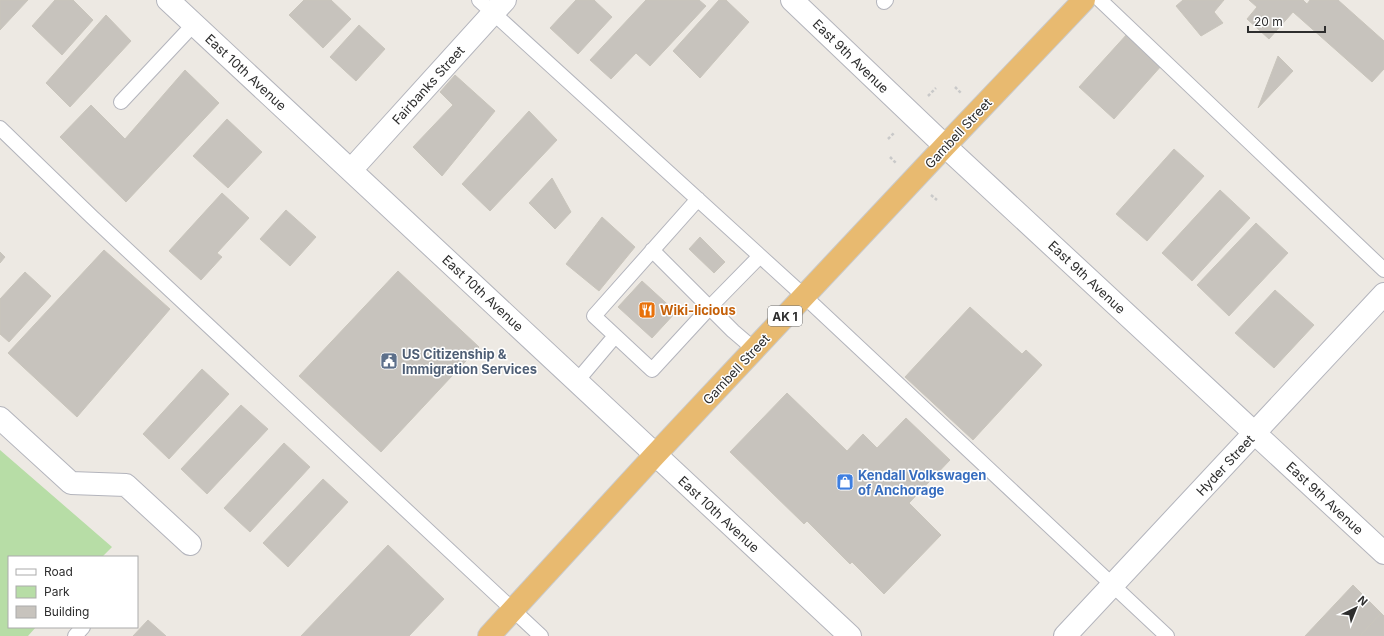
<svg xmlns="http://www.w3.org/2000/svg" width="1384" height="636" viewBox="0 0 1384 636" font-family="Inter,sans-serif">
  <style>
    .green { fill: #b7dda6 }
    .building { fill: #c7c3bd; stroke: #c9c5bc }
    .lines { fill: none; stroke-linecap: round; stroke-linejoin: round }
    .service-casing { stroke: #b3b4bc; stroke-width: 16 }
    .minor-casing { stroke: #b3b4bc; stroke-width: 24 }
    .tertiary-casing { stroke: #b3b4bc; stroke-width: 24 }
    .trunk-casing { stroke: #c9c9c9; stroke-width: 24 }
    .path { stroke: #c9c9c9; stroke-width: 2.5; stroke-dasharray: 3 2; stroke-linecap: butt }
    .service { stroke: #fff; stroke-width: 14 }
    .minor { stroke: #fff; stroke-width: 22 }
    .tertiary { stroke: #fff; stroke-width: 22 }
    .trunk { stroke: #e8ba70; stroke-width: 22 }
    .labels { text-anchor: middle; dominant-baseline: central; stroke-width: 3; stroke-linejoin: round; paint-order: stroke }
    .shield { fill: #fff; stroke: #6d6d6d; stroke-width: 1 }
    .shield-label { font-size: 12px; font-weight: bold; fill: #2e2e2e }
    .street-label { font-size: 13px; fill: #2e2e2e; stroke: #fff }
    .food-label { font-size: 13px; font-weight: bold; fill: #c56008; stroke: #fff; text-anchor: start }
    .service-label { font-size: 13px; font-weight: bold; fill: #4e5e75; stroke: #fff; text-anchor: start }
    .shop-label { font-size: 13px; font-weight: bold; fill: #366cbe; stroke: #fff; text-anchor: start }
  </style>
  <rect width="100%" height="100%" fill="#ede9e3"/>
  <path class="green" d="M0,450l112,97 -10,10h-93v70h27l-8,9h-28z"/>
  <path class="building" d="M0,0h28l-28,30z
    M55,0h18l20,20 -31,35 -30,-29z
    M304,0h27l20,19 -28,29 -34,-33z
    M576,0h18l18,17 -34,37 -28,-26z
    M646,0h53l7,6 -56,60 -14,-13 -25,26 -21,-19z
    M719,0h7l23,22 -49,56 -27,-27z
    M1183,0h41l-10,12 9,11 -22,13 -25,-30z
    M1249,0h54l4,4 3,-4h28l46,41v28l-12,13 -79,-70 -24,27 -22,-20 10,-12z
    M106,15l25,26 -61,66 -24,-24z
    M359,25l26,24 -29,32 -26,-24z
    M1128,33l34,32 -48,54 -35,-32z
    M1278,56l15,15 -35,37z
    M185,70l34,33 -93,99 -66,-65 31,-32 34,34z
    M455,75l40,36 -53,65 -29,-29 40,-42 -13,-13z
    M529,111l28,29 -67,71 -28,-27z
    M227,119l35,33 -34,36 -35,-32z
    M1174,149l30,27 -57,65 -31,-27z
    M552,178l19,34 -16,17 -26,-26z
    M1220,190l30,28 -58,63 -30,-28z
    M222,193l27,25 -32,35 5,4 -21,23 -32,-29z
    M286,210l30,27 -26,29 -30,-27z
    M602,217l33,30 -36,44 -33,-27z
    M1256,223l32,30 -59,63 -32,-31z
    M700,237l25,25 -11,11 -25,-24z
    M104,250l66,59 -93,108 -69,-64z
    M0,252l5,5 -5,6z
    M398,271l81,76 -98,105 -82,-76z
    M25,272l26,24 -42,46 -9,-8v-35z
    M642,281l34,31 -24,26 -34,-31z
    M1275,290l39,35 -40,43 -39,-35z
    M970,307l52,47 4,-4 16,15 -69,75 -68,-63z
    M202,369l27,25 -60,65 -26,-25z
    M787,393l60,58 16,-17 14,14 29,-30 44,42 -41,43 32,32 -57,59 -32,-32 -2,2 -43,-43 -3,3 -74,-72z
    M241,405l27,24 -61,65 -26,-25z
    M284,443l26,24 -60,65 -26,-24z
    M323,479l25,23 -60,65 -25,-24z
    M388,545l56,54 -35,37h-108z
    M1353,585l28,28 -21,23h-55z
    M1381,613l3,3v20h-24z
    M148,620l18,16h-33z"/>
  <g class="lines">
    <g class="service-casing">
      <path id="service" d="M479,0l325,296 363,340
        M1100,0l284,270
        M884,2l2,-2
        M121,102l73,-78
        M0,128l92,89 449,419
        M698,199l-104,117 58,54 58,-63 50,-51
        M652,250l81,81 21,18
        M577,381l38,-45
        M75,636l8,-9"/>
    </g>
    <g class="minor-casing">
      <path id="minor" d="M168,0l682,636
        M351,170l154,-170
        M0,418l71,65 55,2 64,59
        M1065,636l319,-342"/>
    </g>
    <g class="tertiary-casing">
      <path id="tertiary" d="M792,0l153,146 439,407"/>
    </g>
    <g class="trunk-casing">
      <path id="trunk" d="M489,636l166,-181 290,-309 139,-146"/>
    </g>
    <path class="path" d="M955,87l7,7
      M928,96l8,-8
      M888,139l7,-7
      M890,157l6,6
      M931,195l6,5"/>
    <use href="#service" class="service"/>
    <use href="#minor" class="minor"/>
    <use href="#tertiary" class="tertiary"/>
    <use href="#trunk" class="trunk"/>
  </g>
  <defs>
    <g id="restaurant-square" transform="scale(0.9)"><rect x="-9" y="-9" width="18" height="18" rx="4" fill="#e8710a" stroke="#fff"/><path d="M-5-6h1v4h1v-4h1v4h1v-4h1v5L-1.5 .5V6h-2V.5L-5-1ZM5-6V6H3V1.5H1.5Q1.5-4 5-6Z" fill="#fff"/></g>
    <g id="civic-square" transform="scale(0.9)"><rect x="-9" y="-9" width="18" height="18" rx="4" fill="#5c6f8a" stroke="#fff"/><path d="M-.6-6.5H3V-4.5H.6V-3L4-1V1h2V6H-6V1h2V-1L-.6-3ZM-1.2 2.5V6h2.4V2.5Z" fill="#fff"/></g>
    <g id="shop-square" transform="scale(0.9)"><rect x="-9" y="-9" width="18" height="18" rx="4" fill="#3f7fe0" stroke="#fff"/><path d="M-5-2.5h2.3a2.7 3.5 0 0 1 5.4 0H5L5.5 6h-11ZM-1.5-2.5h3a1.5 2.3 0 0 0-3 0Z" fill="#fff"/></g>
  </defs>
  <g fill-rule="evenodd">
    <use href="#restaurant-square" x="647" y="310"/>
    <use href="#civic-square" x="389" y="361"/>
    <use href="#shop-square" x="845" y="482"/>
  </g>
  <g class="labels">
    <rect class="shield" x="768" y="306" width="34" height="20" rx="3"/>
    <g class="shield-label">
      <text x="785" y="316">AK 1</text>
    </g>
    <g class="street-label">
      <text transform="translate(851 56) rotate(44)">East 9th Avenue</text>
      <text transform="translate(246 72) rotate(43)">East 10th Avenue</text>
      <text transform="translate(428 85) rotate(-48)">Fairbanks Street</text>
      <text transform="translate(958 133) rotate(-47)">Gambell Street</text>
      <text transform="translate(1087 277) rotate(43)">East 9th Avenue</text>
      <text transform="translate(483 293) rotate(43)">East 10th Avenue</text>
      <text transform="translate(736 369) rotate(-47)">Gambell Street</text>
      <text transform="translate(1225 465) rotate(-47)">Hyder Street</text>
      <text transform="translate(1325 498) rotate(43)">East 9th Avenue</text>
      <text transform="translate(719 514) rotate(43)">East 10th Avenue</text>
    </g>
    <g class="food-label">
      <text x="660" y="310">Wiki-licious</text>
    </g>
    <g class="service-label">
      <text x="402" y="354">US Citizenship &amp;<tspan x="402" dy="15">Immigration Services</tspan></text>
    </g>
    <g class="shop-label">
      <text x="858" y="475">Kendall Volkswagen<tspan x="858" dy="15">of Anchorage</tspan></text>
    </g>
  </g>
  <rect x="8" y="556" width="130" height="72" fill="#ffffff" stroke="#ababab"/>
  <rect x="16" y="569" width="20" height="6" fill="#ffffff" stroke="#ababab"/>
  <text x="44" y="576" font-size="12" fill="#2e2e2e">Road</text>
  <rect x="16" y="586" width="20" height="12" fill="#b7dda6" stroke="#ababab"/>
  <text x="44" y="596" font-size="12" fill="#2e2e2e">Park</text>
  <rect x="16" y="606" width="20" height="12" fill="#c7c3bd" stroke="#ababab"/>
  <text x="44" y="616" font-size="12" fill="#2e2e2e">Building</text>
  <g transform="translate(1356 608) rotate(43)" stroke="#ffffff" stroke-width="3" paint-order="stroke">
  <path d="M0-3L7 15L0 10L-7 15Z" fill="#2e2e2e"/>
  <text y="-6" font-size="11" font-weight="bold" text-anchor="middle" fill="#2e2e2e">N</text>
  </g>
  <path d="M1248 26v6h77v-6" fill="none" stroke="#2e2e2e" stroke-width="2"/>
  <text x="1254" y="26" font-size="12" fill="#2e2e2e" stroke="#ffffff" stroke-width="3" paint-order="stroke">20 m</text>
</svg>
